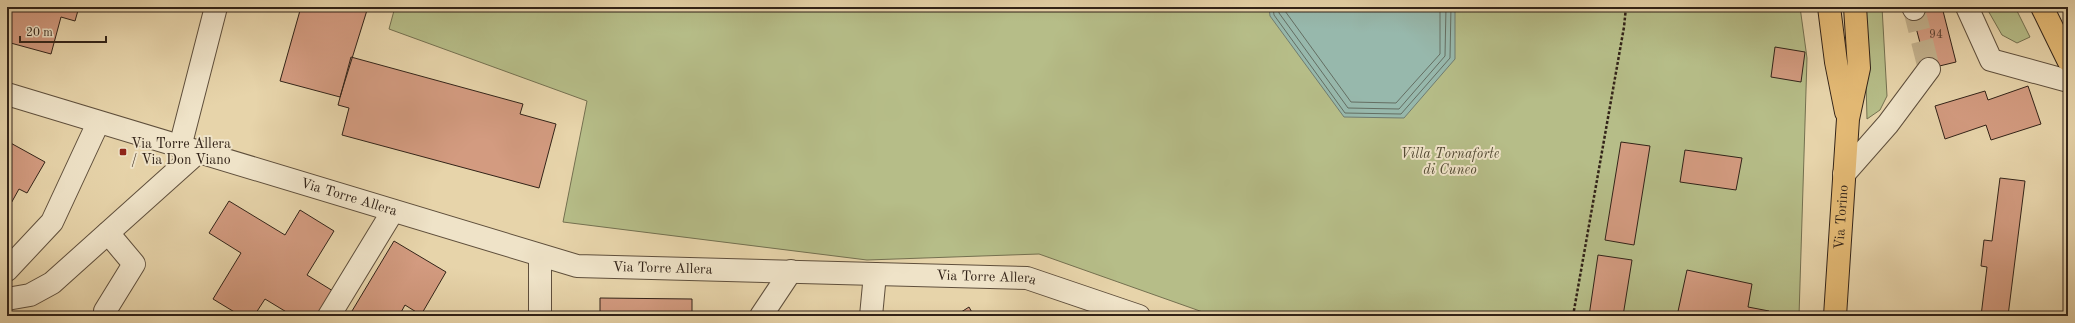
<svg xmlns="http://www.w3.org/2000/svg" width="2075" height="323" viewBox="0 0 2075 323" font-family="'Old Standard TT',serif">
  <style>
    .green { fill: #b6bd88; stroke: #747050 }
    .water { fill: #97b8ac; stroke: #6f7c71 }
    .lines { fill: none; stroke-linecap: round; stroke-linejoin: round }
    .shore { stroke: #646e62; stroke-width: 1 }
    .building { fill: #d39b80; stroke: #322318 }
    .minor-tunnel { stroke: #c3b18d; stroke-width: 22; stroke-dasharray: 22 11; stroke-linecap: butt }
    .minor-casing { stroke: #5f4f3c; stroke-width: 24 }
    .major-casing { stroke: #322318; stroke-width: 24 }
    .path { stroke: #322318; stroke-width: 2.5; stroke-dasharray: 3 2; stroke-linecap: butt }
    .minor { stroke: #efe3c8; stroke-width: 22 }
    .major { stroke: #e4ba75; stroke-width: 22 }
    .poi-dot { fill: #8f2418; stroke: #efe3c8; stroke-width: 1.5 }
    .labels { text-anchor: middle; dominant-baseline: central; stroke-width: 4; stroke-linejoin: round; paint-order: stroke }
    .number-label { font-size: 12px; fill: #5a4132 }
    .poi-label { font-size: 14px; fill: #322318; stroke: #efe3c8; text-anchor: start }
    .park-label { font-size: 14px; font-style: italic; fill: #534a34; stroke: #efe3c8 }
    .street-label { font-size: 14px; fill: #322318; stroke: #efe3c8 }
  </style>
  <rect width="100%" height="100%" fill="#e7d4aa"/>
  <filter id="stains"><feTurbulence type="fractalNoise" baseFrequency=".005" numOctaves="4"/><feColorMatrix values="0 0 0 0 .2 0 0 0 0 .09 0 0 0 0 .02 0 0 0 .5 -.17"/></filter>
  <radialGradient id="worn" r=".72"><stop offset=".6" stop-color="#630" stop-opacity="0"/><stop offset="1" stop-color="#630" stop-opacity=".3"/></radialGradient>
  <path class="green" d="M395,7h1405l7,51 -8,258h-585l-175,-62 -172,6 -304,-38 24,-121 -198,-72z
    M1864,7h18l5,89 -7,14 -13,9z
    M1986,7h29l15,30 -13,6 -15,-8z"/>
  <path class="water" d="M1269,7h186v52l-51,59 -60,-1 -74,-101z"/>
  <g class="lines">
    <path class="shore" d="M1273,7l1,8 71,98 56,1 49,-56 1,-51
      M1278,7l1,6 69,95 51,1 46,-53 1,-49
      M1284,7l1,4 66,91 45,1 44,-49v-47"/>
  </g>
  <path class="building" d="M7,7h72l-4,14 -14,-4 -10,37 -44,-12z
    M301,7h67l-28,90 -60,-16z
    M1921,7h21l14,55 -29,7 -16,-60z
    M1775,47l30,5 -4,30 -30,-5z
    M351,57l172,47 -3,10 36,10 -17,64 -197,-53 7,-27 -11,-3z
    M2028,86l13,38 -50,16 -5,-15 -41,14 -10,-33 50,-15 3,9z
    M7,141l38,21 -18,31 -8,-4 -10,18 -2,-1z
    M1621,142l29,4 -16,99 -29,-5z
    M1685,150l57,8 -6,32 -56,-8z
    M2000,178l25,3 -17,135h-27l6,-49 -6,-1 3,-26 8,1z
    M229,201l56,34 15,-25 34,21 -27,44 26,16 -16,25h-24l-28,-17 -11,17h-13l-28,-17 28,-46 -32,-20z
    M394,241l52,31 -25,43 -16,-10 -6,11h-50z
    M1598,255l34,5 -9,56h-34z
    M1687,270l65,14 -4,23 21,4 -1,5h-91z
    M600,298l92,1v17h-92z
    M969,307l5,9h-19z"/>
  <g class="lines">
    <path class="minor-tunnel" d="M1914,9l15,60"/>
    <g class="minor-casing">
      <g id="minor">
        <path d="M1913,7l1,2"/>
        <path d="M1967,7l24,53 77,21"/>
        <path id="s1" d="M7,94l570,172 450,12 112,38"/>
        <path d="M180,147l36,-140"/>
        <path d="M1844,174l44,-50 41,-55"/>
        <path d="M7,270l45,-48 46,-99"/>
        <path d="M7,299l23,-4 22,-12 146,-131"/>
        <path d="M105,311l29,-47 -26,-31"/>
        <path d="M329,316l64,-105"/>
        <path d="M540,316v-60"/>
        <path d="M761,316l30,-45"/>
        <path d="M871,316l4,-42"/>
      </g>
    </g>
    <g class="major-casing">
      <g id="major">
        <path d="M1829,7l7,55 10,50"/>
        <path d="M2042,7l26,53"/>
        <path id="s2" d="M1835,316l13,-197 11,-51 -4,-61"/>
      </g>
    </g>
    <path class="path" d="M1573,316l51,-289 2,-20"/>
    <use href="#minor" class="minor"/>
    <use href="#major" class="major"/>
  </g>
  <rect class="poi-dot" x="119" y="148" width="8" height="8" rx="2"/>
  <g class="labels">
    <g class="number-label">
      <text x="1936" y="35">94</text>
    </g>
    <g class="poi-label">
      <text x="131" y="144">Via Torre Allera<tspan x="131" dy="16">/ Via Don Viano</tspan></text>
    </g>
    <g class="park-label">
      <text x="1450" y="154">Villa Tornaforte<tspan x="1450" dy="16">di Cuneo</tspan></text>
    </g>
    <g class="street-label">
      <text stroke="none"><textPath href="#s1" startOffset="357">Via Torre Allera</textPath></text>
      <text stroke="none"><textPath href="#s2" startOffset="99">Via Torino</textPath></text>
      <text stroke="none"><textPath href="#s1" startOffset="681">Via Torre Allera</textPath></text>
      <text stroke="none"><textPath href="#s1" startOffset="1005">Via Torre Allera</textPath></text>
    </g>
  </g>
  <rect width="2075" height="323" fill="none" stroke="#e7d4aa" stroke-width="24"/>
  <rect x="8" y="8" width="2059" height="307" fill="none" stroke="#322318" stroke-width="2"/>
  <rect x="12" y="12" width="2051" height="299" fill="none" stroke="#322318"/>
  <path d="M20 36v6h86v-6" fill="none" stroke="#322318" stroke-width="2"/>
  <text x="26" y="36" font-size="12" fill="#322318" stroke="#efe3c8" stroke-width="3" paint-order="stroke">20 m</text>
  <rect width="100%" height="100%" filter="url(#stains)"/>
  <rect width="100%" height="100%" fill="url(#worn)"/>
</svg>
